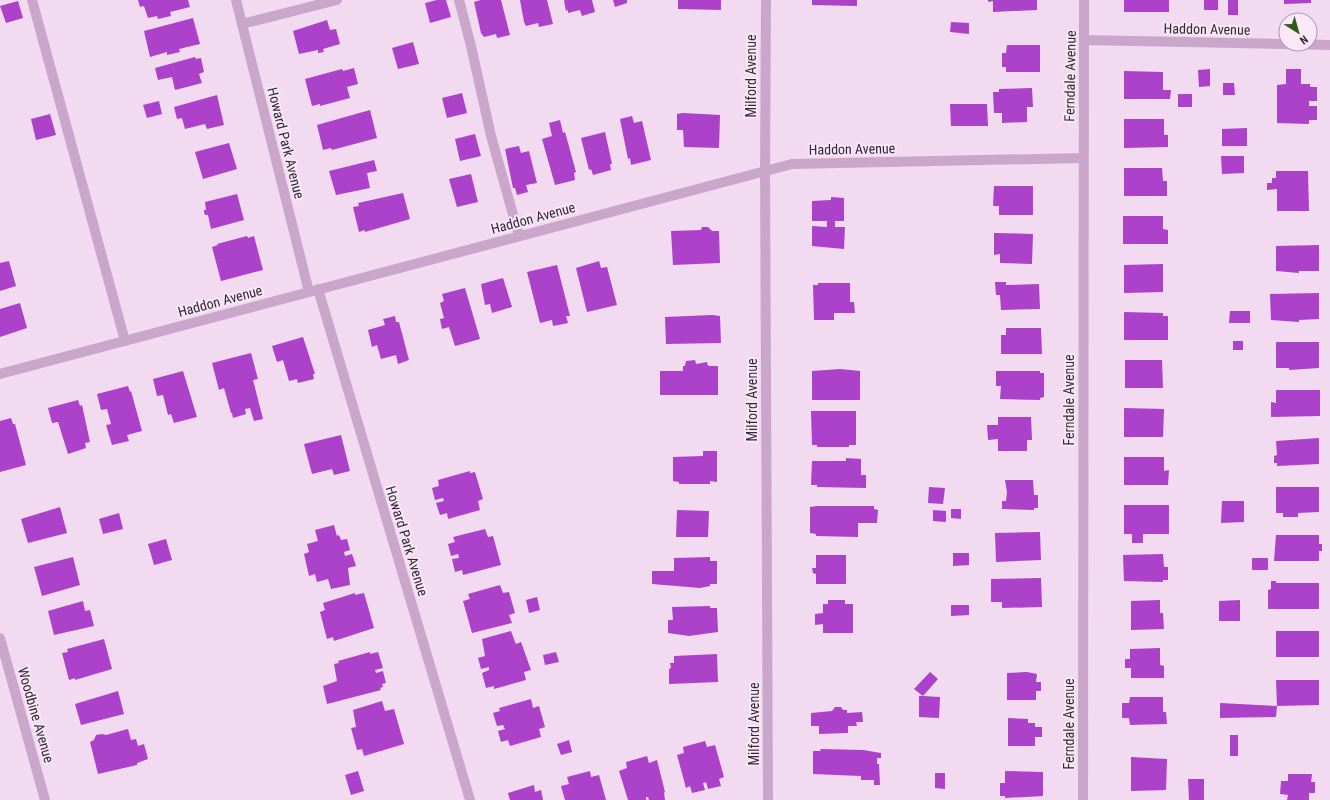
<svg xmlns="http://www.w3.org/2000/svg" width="1330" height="800" viewBox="0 0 1330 800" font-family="'Roboto Condensed',sans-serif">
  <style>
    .building { fill: #ac41ca }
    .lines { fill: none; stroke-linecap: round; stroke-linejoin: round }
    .service { stroke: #cba6cb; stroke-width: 10 }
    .minor { stroke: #cba6cb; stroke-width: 10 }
    .labels { text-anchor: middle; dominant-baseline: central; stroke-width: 4; stroke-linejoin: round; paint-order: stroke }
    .street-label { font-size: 14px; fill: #342737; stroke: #fae7f8 }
  </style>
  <rect width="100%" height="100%" fill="#f2daf1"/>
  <path class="building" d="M138,0h50l2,7 -20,5 1,4 -13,3 -1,-3 -9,2 -4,-12 -4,1z
    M437,0h9l5,17 -21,6 -5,-20z
    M481,0h20l9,35 -13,3 -1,-4 -12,3 -3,-4 -7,-31z
    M520,0h27l6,24 -14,3 -1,-4 -12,3 -2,-4z
    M565,0h27l3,12 -13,4 -2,-6 -12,3v-3l-2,1 -2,-10z
    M613,0h14v3l-12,4z
    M678,0h43v10l-43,-1z
    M812,0h45v6l-45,-1z
    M988,0h49v10l-44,2v-11l-5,1z
    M1124,0h45v12h-45z
    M1204,0h14v10h-14z
    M1228,0h10v15h-10z
    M1284,0h27v3l-27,1z
    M18,1l5,17 -17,5 -6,-17z
    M193,18l7,26 -21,5 1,3 -13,3v-3l-17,5 -6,-26z
    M327,20l3,10 6,-1 4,15 -17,5 1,3 -6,1v-3l-19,4 -6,-23z
    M951,22l18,1v11l-19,-2z
    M413,42l6,22 -21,5 -6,-21z
    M1007,45h33v27h-34v-5h-4v-14h4z
    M195,57l1,2 5,-1 3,14 -5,2 3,9 -27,7 -3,-13 -14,3 -3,-12z
    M354,68l4,16 -11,3 3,11 -30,8v-2l-8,2 -7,-27 37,-10 1,2z
    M1210,69v17l-11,1 -1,-17z
    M1286,69h15v15h9v3h7v14h-8v5h8v14h-8v4l-32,-1v-38l9,-1z
    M1124,71l39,1v18h8l-1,9h-46z
    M1223,83h11l1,12h-12z
    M1032,88l1,19h-6v15l-25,1v-10h-8l-1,-21h6v-3z
    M462,93l5,20 -20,5 -5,-20z
    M1178,94h14v13h-14z
    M217,95l7,30 -17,4 -2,-5 -20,5 -3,-11 -5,1 -3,-12z
    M159,101l3,13 -15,4 -4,-13z
    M950,104h37l1,22h-37z
    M370,110l7,28 -45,12 -1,-2 -8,2 -6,-25z
    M683,113l37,2 -1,33 -35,-1 -1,-17h-6v-16z
    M50,114l6,21 -20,5 -5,-21z
    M632,116l2,7 8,-2 9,39 -20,5 -1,-7 -2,1 -8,-40z
    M1124,119h40v16h4v12l-44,1z
    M560,120l3,13 2,-1 11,40 -2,1 1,7 -20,5 -13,-46 10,-3 -3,-13z
    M1247,128v18h-25v-17z
    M605,132l7,32h-2l1,6 -18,5 -2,-6 -2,1 -8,-32z
    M475,134l6,22 -21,5 -5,-22z
    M229,143l8,26 -34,10 -8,-27z
    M519,146l2,7 8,-2 8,32 -11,2 2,7 -11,3 -2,-7h-2l-8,-39z
    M1221,156h23v17l-22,1z
    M374,160l3,11 -10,2 3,15 -34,7 -7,-24z
    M1124,168h38l1,13h4v15h-43z
    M1276,171h32l1,40h-32v-22l-10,1v-7h5v-5h4z
    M471,174l7,28 -21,5 -8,-28z
    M994,186h39v29h-34v-9h-6z
    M403,193l7,26 -45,13v-2l-6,2 -6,-25 6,-1 -1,-3z
    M237,194l7,26 -33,9 -3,-14h-3l-1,-3v-2h2l-1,-8z
    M831,197l13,1v23h-9v6h10l-1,22 -32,-3v-20l15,1v-6h-15v-20l19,-1z
    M1123,216h40v13l5,1v14h-45z
    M702,227h6l4,4h7l1,32 -47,2 -2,-34 30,-1z
    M994,233l39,1 -1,30 -32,-1v-9l-6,1z
    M247,236l1,2 6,-2 9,34 -42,11 -9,-34 6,-2 -1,-1z
    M1319,245v26h-20v2l-23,-2v-25z
    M9,261l7,25 -16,5v-28z
    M599,261l2,7 6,-1 10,38 -30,7 -11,-44z
    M1163,264v28l-39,1v-28z
    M557,265l13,51h-4l2,7 -15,3 -1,-6 -12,3 -13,-51z
    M503,278l9,29 -20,6 -2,-9 -5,1 -4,-21z
    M995,282h11v3l33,-1 1,25 -39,1 -1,-15h-4z
    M818,283h32v19h4l1,11h-21v7h-20l-1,-35h5z
    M465,288l15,51 -25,7 -6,-19 -7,2 -2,-10 4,-1 -4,-15 4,-2 -2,-7z
    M1319,293v26l-20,1v2l-28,-2 -1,-26z
    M20,303l7,25 -27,9v-28z
    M1230,311h20v12h-21z
    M1124,312l39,1v3h5v24h-44z
    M712,315l8,1 1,27 -55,1 -1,-27z
    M395,316l1,6h3l10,38 -11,4 -2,-9 -15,4 -4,-14 -5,2 -4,-17 17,-5 -2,-6z
    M1006,328h35l1,26h-41v-19h5z
    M303,337l12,37h-2l1,5 -16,4 -1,-4 -8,2 -6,-21 -6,2 -5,-16z
    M1233,341h10v9h-10z
    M1276,342h43v26l-30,2v-2h-13z
    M251,353l7,26 -5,1 10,39 -9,2 -4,-13 -5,1 1,5 -13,4 -1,-5h-1l-7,-25 -5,2 -7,-27z
    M695,360l1,4 11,-2 1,4h10v29h-58v-24h23v-5h2l1,-5z
    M1125,360h37l1,28h-38z
    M840,369l20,2v29h-48v-29z
    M183,371l14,46 -23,6 -3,-9 -3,1 -5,-20 -6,1 -4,-17z
    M996,371h44v2h4v24l-4,1v2l-40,-1 1,-13h-5z
    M128,386l2,6 1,-1 11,40 -15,4 2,6 -17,4 -6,-20 5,-1 -4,-15 -6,1 -4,-16z
    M1276,390h44v26l-49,1v-15l5,1z
    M78,400l2,6 2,-1 8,37 -5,1 1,5 -18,6 -10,-32 -6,1 -4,-15z
    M1124,408l40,1 -1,28h-39z
    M811,411h45v34h-7v2h-32v-2h-5z
    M998,417h33l1,23h-5v11h-29v-12l-10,1 -1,-15h11z
    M11,418l2,6h2l11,41 -26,7v-51z
    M341,435l9,36 -16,4 -2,-6 -20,5 -8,-30z
    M1319,438v26l-42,2v-3h-3v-7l3,-1 -1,-14z
    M703,451h14v31l-7,-1v3h-31v-2l-6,-1v-24l30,-1z
    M1124,457h40v14l5,-1 -1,15h-44z
    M846,458l15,1v16h5v13l-49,-1v-2h-6l1,-24h34z
    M470,471v2l5,-1 5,17 3,10 -5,2 2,9 -32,9 -1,-6 -7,2 -4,-12 8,-2 -1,-3 -8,2 -3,-12 7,-2 -1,-6z
    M1005,480h28l1,15h4v13h-4v2l-32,-1v-8h4l1,-9z
    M929,487l16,1 -2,16 -15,-1z
    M1276,487h43v25l-21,1v4h-15v-4h-7z
    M1222,501h22v21l-23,1z
    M1124,505h45v29h-26v9h-11v-9h-8z
    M817,506h57v3l4,1 -1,13h-19v14l-42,-1v-2l-6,-1v-26z
    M60,507l7,26 -39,10 -7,-24z
    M951,509h10v10l-10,-1z
    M677,510l32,1 -1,26h-32z
    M933,510l13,1v11l-13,-1z
    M119,513l4,16 -20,5 -4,-15z
    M334,525l3,11 2,-1 2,5 6,-1 3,11 -6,2 1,4 7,-2 4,12 -8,2 2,17 -19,4 -3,-10 -11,3 -2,-8 -6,2 -5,-22 5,-2 -2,-8 11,-3 -3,-11z
    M485,529l3,8 5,-1 8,29 -38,10 -1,-5 -7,2 -3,-13 7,-1 -1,-4 -7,2 -3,-12 7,-2 -2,-5z
    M1040,532l1,28 -45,2 -1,-29z
    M1276,535h43v9h3v7h-3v10h-45z
    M166,539l6,21 -18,5 -6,-21z
    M953,553h16v12l-16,1z
    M1163,554l1,13h4v13h-5v2l-39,-1 -1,-26z
    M816,555h30v29h-30v-10l-3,-1 -1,-5h4z
    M73,557l7,28 -38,11 -8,-29z
    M710,557v4h7v23h-7v2l-10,2 -48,-4v-13h22v-13z
    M1252,558h16v12h-16z
    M1041,578l1,29 -40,1v-6h-11v-23z
    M1271,581h5v2h43v26h-51v-19l3,-1z
    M500,585l3,8 6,-1 6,21 -6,2 3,8 -40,10 -9,-32 7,-2 -2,-5z
    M355,593v2l9,-2 10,35 -40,13 -1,-4 -6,2 -7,-27 5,-2 -2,-7z
    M537,597l3,13 -11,3 -3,-13z
    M828,600h17v4h8v29h-30v-9l-8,1v-11l8,-1v-9h5z
    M1160,600v13h3l1,16 -33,1v-29z
    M1240,600v21h-21v-20z
    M83,601l2,10 5,-1 4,16 -40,9 -6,-24z
    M951,605h18v10l-18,1z
    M710,606v2h7l1,24 -29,4 -21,-3v-13h5l-1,-13z
    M511,631l4,11 1,2 5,-2 10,28 -7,2 2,8 -32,9v-3l-8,2 -4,-15 7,-3v-3l-8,2 -3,-11 7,-2 -3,-17z
    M1276,631h43v26h-43z
    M104,639l8,30 -37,11v-2l-6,2 -7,-27 6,-1 -1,-3z
    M1160,648v17l4,1v12h-33v-10h-6v-9h5v-10z
    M370,652v2l8,-2 5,16 -8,2 1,3 7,-2 3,12 -4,1 1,3 -3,1 1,2 -54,14 -4,-18 14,-5 -3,-17 5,-1 -1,-2z
    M556,652l3,10 -14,3 -2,-10z
    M717,654l1,28 -49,2v-15l2,-1 -1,-5h4v-7z
    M930,672l8,7 -15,17 17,1 -1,21 -20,-1v-21h4l-9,-7z
    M1027,672l10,2 -1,8h5v9h-5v9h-29v-27z
    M1276,680h43v25l-42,1z
    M118,691l6,23 -43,11 -6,-21z
    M1130,697h33v15h3l1,12 -37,1 -1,-7h-7v-15h7z
    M531,699l2,9 6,-2 6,21 -6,2 2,8 -31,9 -2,-6 -7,2 -3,-11 7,-2 -2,-4 -6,1 -4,-13 7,-2 -1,-3z
    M382,701l3,10 9,-2 10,35 -40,12 -2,-7 -5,1 -6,-22 5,-1 -3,-17z
    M1220,703l57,3 -1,11 -56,1z
    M835,707h6l2,3h4v3l15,-1 1,10h-7l1,4h-9v7l-29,1v-8h-8v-13l21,-2z
    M1008,718l20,1v4h7v4h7v10h-7v9h-27z
    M128,729l3,11 5,-1 2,7 6,-2 4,15 -11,4v2l-39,9 -8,-32 4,-2 2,-5 6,-1 4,1z
    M1230,735h8v21h-8z
    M569,740l3,12 -11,3 -4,-11z
    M705,741l2,6 8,-2 9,32 -5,2 2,7 -13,3 -2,-7 -3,1 2,7 -13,3 -2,-7 -4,2 -9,-33 7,-2 -1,-6z
    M820,749l43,1 18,3v5h-4v6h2l1,21h-6v-5h-13v-4l-48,-2v-23h8z
    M647,756l2,7 8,-3 8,32 -1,1 1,7h-16l-1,-3h-2v3h-18l-9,-29 8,-3 -1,-6z
    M1131,757l36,2 -1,31 -35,1z
    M358,771l6,20 -13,4 -6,-20z
    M590,771l1,6 8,-2 7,25h-41l-4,-14 8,-2 -2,-7z
    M1005,771l38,1v24l-38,2v-2h-5v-13h5z
    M935,773h10v16l-10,-1z
    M1288,774h24l-1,8h4v11h-6v7h-22l1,-5 -8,-1 1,-13h7z
    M1188,779h16v21h-15z
    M534,785l1,7 6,-2 2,10h-33l-2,-7z"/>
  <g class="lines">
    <path class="service" d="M32,0l93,341
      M459,0l12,46 20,90 28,100
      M242,24l95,-24"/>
    <path class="minor" d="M236,0l73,292
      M766,0l-1,171 3,629
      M1084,40l246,5
      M318,289l152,511
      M0,374l792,-210 291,-6
      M0,638l45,162
      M1083,800l1,-800"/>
  </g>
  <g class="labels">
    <g class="street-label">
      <text transform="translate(1207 29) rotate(1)">Haddon Avenue</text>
      <text transform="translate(751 76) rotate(-90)">Milford Avenue</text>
      <text transform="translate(1070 76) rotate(-89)">Ferndale Avenue</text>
      <text transform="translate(286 143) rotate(76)">Howard Park Avenue</text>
      <text transform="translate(852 149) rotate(-1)">Haddon Avenue</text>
      <text transform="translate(533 218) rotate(-15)">Haddon Avenue</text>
      <text transform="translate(220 301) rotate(-15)">Haddon Avenue</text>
      <text transform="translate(752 400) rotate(-90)">Milford Avenue</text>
      <text transform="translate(1069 400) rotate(-90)">Ferndale Avenue</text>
      <text transform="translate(407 541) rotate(73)">Howard Park Avenue</text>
      <text transform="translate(36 715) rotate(74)">Woodbine Avenue</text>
      <text transform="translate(754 724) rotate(-90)">Milford Avenue</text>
      <text transform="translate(1069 724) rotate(-90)">Ferndale Avenue</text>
    </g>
  </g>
  <g transform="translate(1298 32) rotate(143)"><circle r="19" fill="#fae7f8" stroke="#ab9aab"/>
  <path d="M0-3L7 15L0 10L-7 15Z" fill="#345a1b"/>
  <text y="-6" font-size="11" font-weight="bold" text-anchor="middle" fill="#342737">N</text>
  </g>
</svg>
